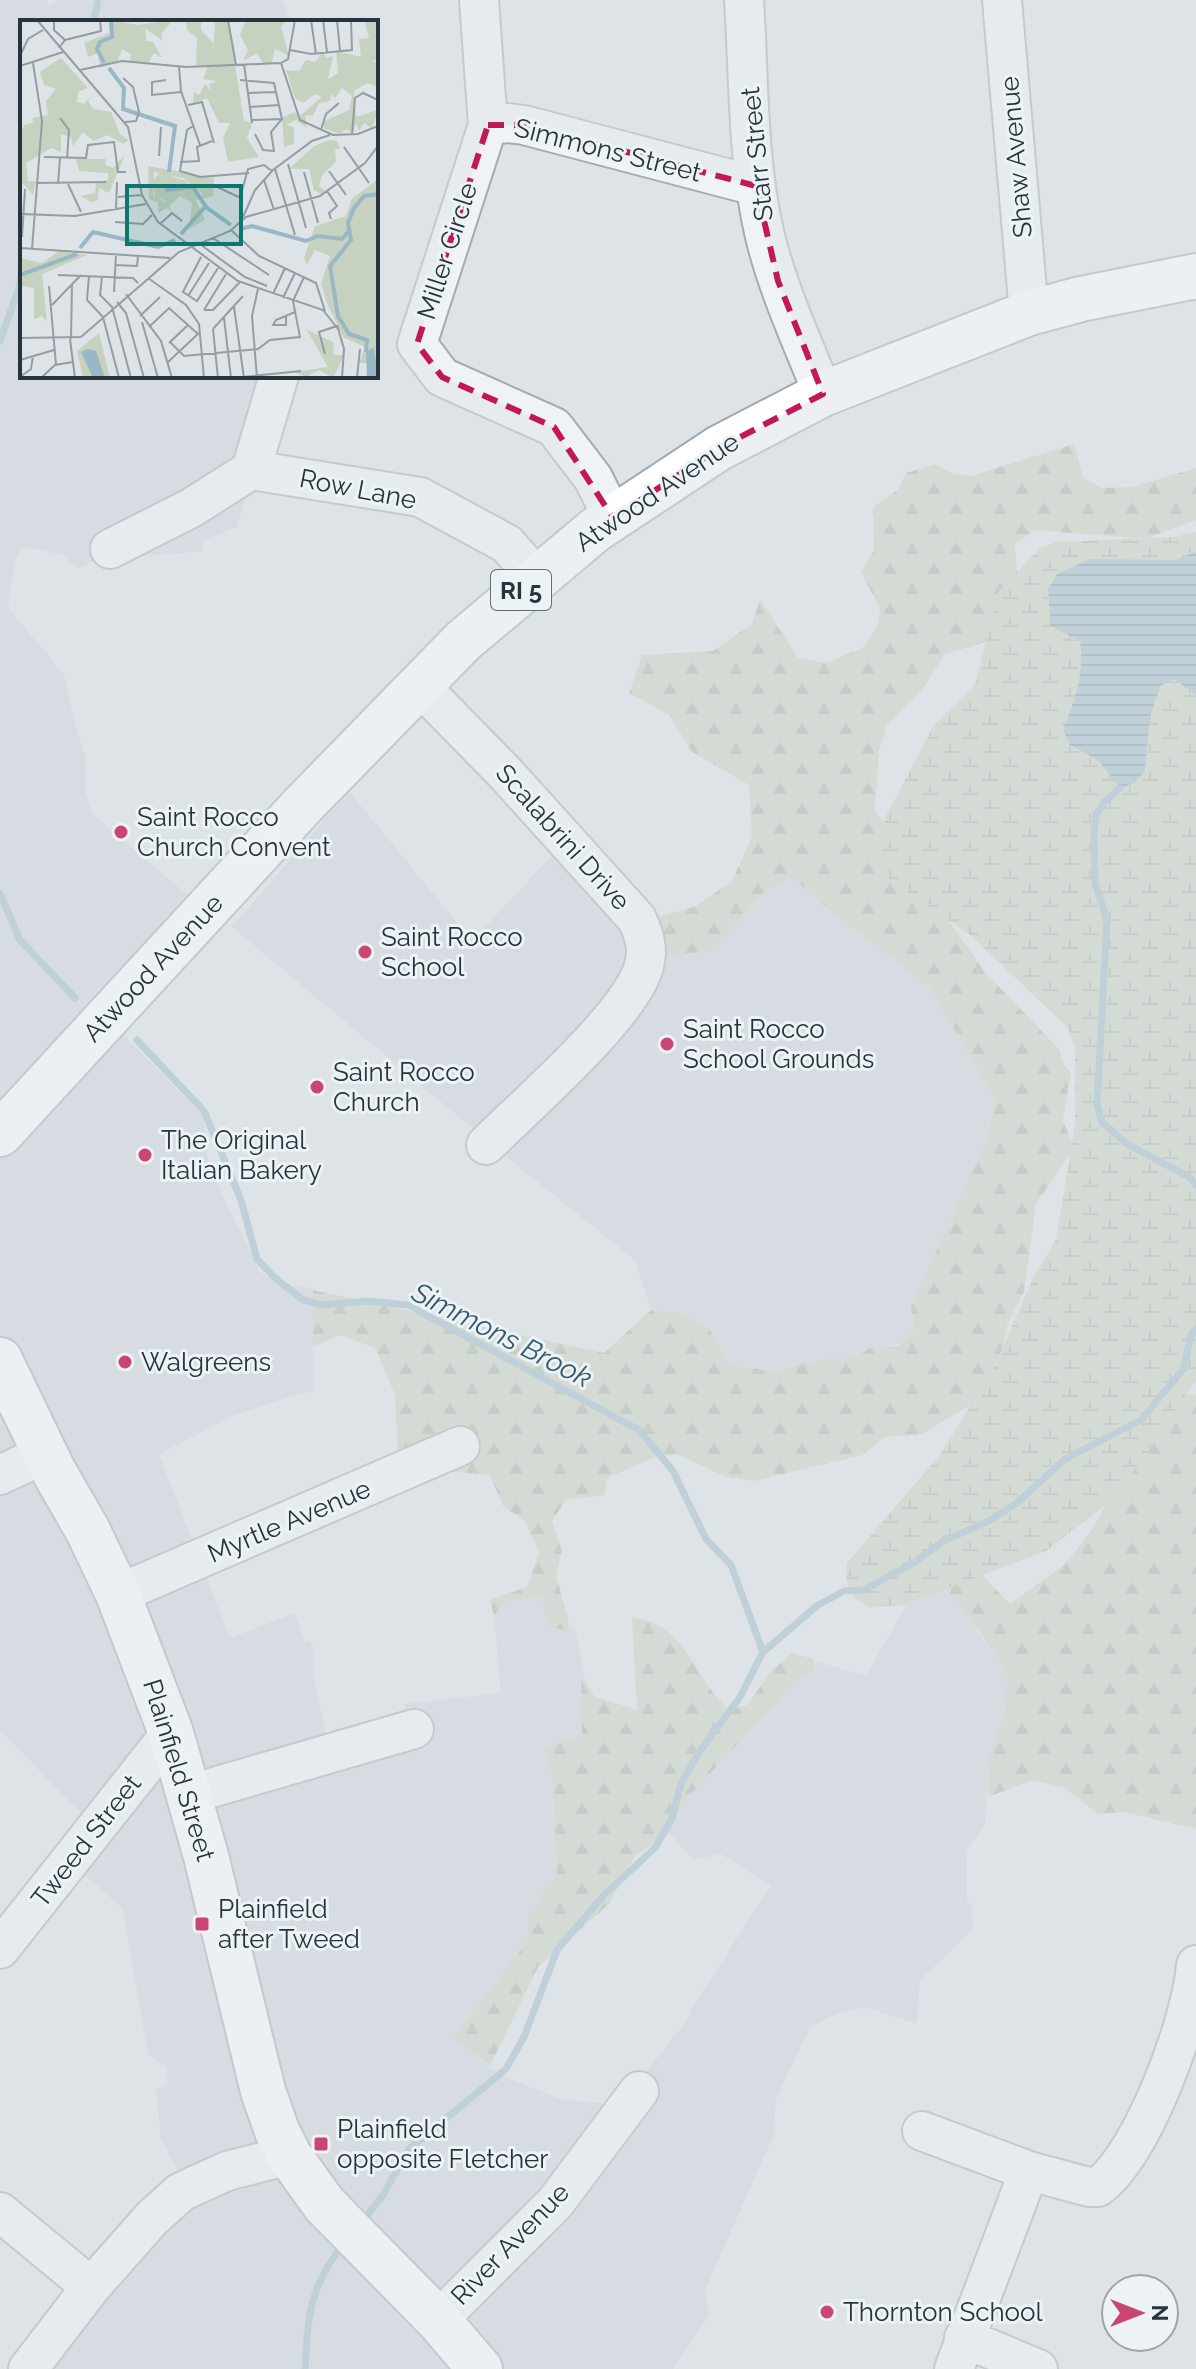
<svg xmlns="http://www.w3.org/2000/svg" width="1196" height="2369" viewBox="0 0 1196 2369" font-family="Raleway,sans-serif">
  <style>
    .built { fill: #ccd3d9 }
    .forest { fill: url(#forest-firs) }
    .wetland { fill: url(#wetland-marsh) }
    .water { fill: url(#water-rules) }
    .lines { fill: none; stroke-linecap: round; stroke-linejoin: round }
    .stream { stroke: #99b8c6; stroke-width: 7 }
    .minor-casing { stroke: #a4abb1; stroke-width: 42 }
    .major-casing { stroke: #9eaab2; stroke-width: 48 }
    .minor { stroke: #f0f3f6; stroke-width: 38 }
    .major { stroke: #fff; stroke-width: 44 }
    .marked { fill: none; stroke: #c2185b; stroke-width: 6; stroke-dasharray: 16 10; stroke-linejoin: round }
    .poi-dot { fill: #ca4572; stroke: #edf2f5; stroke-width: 3 }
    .labels { text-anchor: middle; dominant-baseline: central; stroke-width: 6; stroke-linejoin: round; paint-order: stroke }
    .shield { fill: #edf2f5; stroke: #636d74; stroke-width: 2 }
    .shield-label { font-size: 24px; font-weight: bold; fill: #28343d }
    .street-label { font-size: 26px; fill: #28343d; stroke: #edf2f5 }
    .poi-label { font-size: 26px; fill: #28343d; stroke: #edf2f5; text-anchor: start }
    .water-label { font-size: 28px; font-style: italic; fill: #335a70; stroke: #edf2f5 }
    .inset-river { fill: none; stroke: #99b8c6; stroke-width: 4 }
    .inset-road { fill: none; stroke: #959da3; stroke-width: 2 }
    .view { fill: #0f766e; fill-opacity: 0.15; stroke: #0f766e; stroke-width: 4 }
    .inset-edge { fill: none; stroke: #28343d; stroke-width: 4 }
  </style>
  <defs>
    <pattern id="forest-firs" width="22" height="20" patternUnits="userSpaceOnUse" patternTransform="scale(2)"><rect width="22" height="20" fill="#c7d1bf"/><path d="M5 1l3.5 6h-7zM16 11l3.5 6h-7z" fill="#abb4a5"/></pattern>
    <pattern id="wetland-marsh" width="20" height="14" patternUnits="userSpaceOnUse" patternTransform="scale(2)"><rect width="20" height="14" fill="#c7d1bf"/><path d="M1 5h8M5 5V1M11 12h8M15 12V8" fill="none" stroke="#abb4a5"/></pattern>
    <pattern id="water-rules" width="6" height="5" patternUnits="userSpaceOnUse" patternTransform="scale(2)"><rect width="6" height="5" fill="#99b8c6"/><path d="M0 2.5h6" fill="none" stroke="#7d96a2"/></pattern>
  </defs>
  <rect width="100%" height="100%" fill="#dee3e7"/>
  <path class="built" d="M0,0h48l-1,3 4,2 6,-5h224l6,11 1,11h-266v354h266l-30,75 -21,76 -35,14v6l4,4 -110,9 -18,8 -16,-13 -40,-9 -7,14 -7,48 56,66 11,50 11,34v36l7,20 112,96 -96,110 94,96 6,51 51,105 22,14 31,2v104l-13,1 -67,23 -74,38 71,184 65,-25 10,30 2,-3 6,5v29l16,74 85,-20 -10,-24 97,-11 -7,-77 11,-14 37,-6 25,35 2,-6 6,3 10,51 -4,2 1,55 -38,11 8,31 5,96 -30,44 1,22 -75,96 40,34 19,10 49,19 56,6 13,-12 59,-76 2,-8 80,-123 -50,-32 -28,6 -24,-27 7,-23 125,-134 14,-5 1,-10 50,15 40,-71 34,-30 67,99 -2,39 -15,42 -5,68 -18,27v50l5,6 1,24 -53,50 -3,44 -52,-17 -24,5 -31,15 -34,72 -2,35 -69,156 4,25 -36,54h-642l156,-179 -26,-52 -5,-48 11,-6v-16l-19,-14 -25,-145 -49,-44 23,-35 -97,-100z
    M349,791l123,150 94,-101 80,102 65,9 54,-60 27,-14 28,25 109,85 66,114 -8,39 -72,191 -11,12 -24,4 -23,11 -33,1 -51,12 -44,-6 -20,-35 -31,-18 -27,-2 -16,-50 -115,-92 -288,-241z"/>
  <path class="forest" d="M1074,444l9,33 18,11 31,-1 64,-19v52l-51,19 -110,-9 -20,14 5,55 -33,43 -42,12 -21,33 -38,40 -7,24 -4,60 42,47 30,60 38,54 74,77 5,16 7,7 -8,48 11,28 -38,56 -12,88 -16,31 -16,69 -72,43 -36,2 -21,18 -109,26 -28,-4 -50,-23 -20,3 -49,21 -3,17 -38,5 -14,21 10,30 -6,24 13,48 -2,8 -19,-5 -7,-30 -36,6 -11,14 -4,-16 37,-13 12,-34 -14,-32 -22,-15 -13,-31 -47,-4 -44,10 -4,-86 -20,-47 -35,-13 -27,12v-57l291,63 47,-43 27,2 32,18 19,35 44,6 51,-12 33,-1 12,-10 29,-2 17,-15 -4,-24 76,-167 8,-40 -66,-113 -109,-85 -28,-25 -27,14 -54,60 -62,6 -7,-35 54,-16 36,-25 20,-45 -3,-51 -57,-33 -23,-37 -40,-22 13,-38 71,-4 39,-27 8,-25 38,59 28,5 38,-16 14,-22 2,-16 -19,-37 13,-22 -1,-43 25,-17 8,-17 29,-9 18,10 18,2z
    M1182,1393l14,2v434l-72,-17 -26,2 -33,-26 -32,-8 -45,17 2,-43 15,-41 2,-39 -25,-39 -40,-52 27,-22 41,43 55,-40 29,-37 56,-110z
    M632,1617c7,2 17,3 24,7 33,17 45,61 72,85l19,-4 25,-35 20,-17 22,6 1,12 -14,5 -125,134 -7,23 -34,23 -26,48 -71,63 -48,99 -37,-29 75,-97 -1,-22 30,-44 -5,-96 -8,-31 38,-11 -1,-55 4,-1 9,16 43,14z"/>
  <path class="wetland" d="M1196,532v848l-79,116 -71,55 -143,54 -35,2 -14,-10 -8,-17 1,-17 92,-107 53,-84 43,-98 21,-34 19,-117v-75l-8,-21 -97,-92 -74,-51 -13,-12 -2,-17 4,-37 49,-93 41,-41 24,-93 41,-43 17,-6 116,-5z"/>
  <path class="water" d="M1196,552v143l-22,-16 -14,7 -10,31 -5,53 -10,13 -15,5 -22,-28 -28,-15 -7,-16c13,-30 21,-55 17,-88l-29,-15 -3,-37 9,-15 33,-15 85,1z"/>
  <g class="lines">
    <path class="stream" d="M94,22l4,-22
      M0,341l20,-56 2,-31
      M1120,788l-15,13 -9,14 -2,17 1,51 12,37 -10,185 5,17 25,22 62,33 7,8
      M0,894l20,46 55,58
      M137,1040l67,71 37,89 16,59 17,18 29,23 19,5 45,-4 41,4 231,125 34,41 33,68 25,26 32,87
      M361,2223l22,-28 26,-46 97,-80 18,-32 33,-87 47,-55 51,-47 17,-30 9,-34 17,-30 42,-57 23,-45 55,-47 26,-14 20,-1 51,-28 28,-21 46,-20 29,-19 47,-43 76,-39 43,-52 7,-33 5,-6
      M305,2369c3,-52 4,-82 38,-124"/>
    <g class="minor-casing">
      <path id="minor" d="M479,0l9,125 -71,219 25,33 112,50 39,51 20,40
        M744,0c5,77 3,157 20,232 13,56 38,109 59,162
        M1002,0l27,313
        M488,125l20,-2 16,2 232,61
        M251,470l169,27 87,47 29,33
        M110,549l81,-41 60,-38 28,-94
        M420,686l87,89 130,144c7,16 12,29 7,47 -13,49 -119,140 -158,179
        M0,1475l46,-22
        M118,1594l342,-148
        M190,1794l224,-65
        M0,1949l171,-216
        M922,2131l107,40 60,16h9c45,-33 94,-167 98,-222
        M0,2212l91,75
        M438,2320l117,-117 84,-112
        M964,2338l74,31
        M28,2369l63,-82 61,-69 29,-26 46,-21 62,-16
        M954,2369l75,-198"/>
    </g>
    <g class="major-casing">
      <path id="major" d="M0,1134l302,-328 161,-165 132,-111 124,-82 104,-54 206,-81 52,-14 115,-23
        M0,1360l53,110 35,61 30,63 53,139 35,123 57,235 14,40 12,24 35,49 114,116 42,49"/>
    </g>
    <use href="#minor" class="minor"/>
    <use href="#major" class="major"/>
  </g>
  <path d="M0 0H1196V2369H0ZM488,125h36l232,61 22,95 45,113 -104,54 -106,70 -59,-91 -112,-50 -25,-33z" fill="#dee3e7" fill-opacity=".55" fill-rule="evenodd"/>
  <path class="marked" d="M488,125h36l232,61 22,95 45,113 -104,54 -106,70 -59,-91 -112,-50 -25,-33z"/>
  <g class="poi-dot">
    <circle cx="121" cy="832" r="8"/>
    <circle cx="365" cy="952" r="8"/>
    <circle cx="667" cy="1044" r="8"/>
    <circle cx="317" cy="1087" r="8"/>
    <circle cx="145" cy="1155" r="8"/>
    <circle cx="125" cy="1362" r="8"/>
    <rect x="194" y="1916" width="16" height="16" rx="4"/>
    <rect x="313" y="2136" width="16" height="16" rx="4"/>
    <circle cx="827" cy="2312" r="8"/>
  </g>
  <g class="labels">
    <rect class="shield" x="491" y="570" width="60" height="40" rx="6"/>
    <g class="shield-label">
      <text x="521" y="590">RI 5</text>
    </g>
    <g class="street-label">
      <text transform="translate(608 150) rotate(14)">Simmons Street</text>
      <text transform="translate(757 154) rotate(-96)">Starr Street</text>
      <text transform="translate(1016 157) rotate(-95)">Shaw Avenue</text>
      <text transform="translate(447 251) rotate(-72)">Miller Circle</text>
      <text transform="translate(358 489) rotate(11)">Row Lane</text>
      <text transform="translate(657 492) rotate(-34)">Atwood Avenue</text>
      <text transform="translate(563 837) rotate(48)">Scalabrini Drive</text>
      <text transform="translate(153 968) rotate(-47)">Atwood Avenue</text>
      <text transform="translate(289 1521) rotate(-23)">Myrtle Avenue</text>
      <text transform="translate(179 1770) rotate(73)">Plainfield Street</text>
      <text transform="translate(86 1841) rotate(-52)">Tweed Street</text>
      <text transform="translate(510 2244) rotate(-46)">River Avenue</text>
    </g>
    <g class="poi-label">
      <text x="137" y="817">Saint Rocco<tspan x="137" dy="30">Church Convent</tspan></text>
      <text x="381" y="937">Saint Rocco<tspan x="381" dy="30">School</tspan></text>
      <text x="683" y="1029">Saint Rocco<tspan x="683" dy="30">School Grounds</tspan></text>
      <text x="333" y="1072">Saint Rocco<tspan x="333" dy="30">Church</tspan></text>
      <text x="161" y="1140">The Original<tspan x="161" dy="30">Italian Bakery</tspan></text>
      <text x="141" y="1362">Walgreens</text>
      <text x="218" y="1909">Plainfield<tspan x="218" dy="30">after Tweed</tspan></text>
      <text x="337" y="2129">Plainfield<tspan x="337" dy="30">opposite Fletcher</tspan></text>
      <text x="843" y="2312">Thornton School</text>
    </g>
    <g class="water-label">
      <text transform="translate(502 1335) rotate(27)">Simmons Brook</text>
    </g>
  </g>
  <g transform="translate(20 20)">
    <rect width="358" height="358" fill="#dee3e7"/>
    <path d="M89,0l29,5 35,-5 -12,14 2,7 -18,-13 1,13 7,1 9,16 -8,-5 -6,10 -18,-2 1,-7 -9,-5 -5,13 -17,6 -2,-15 -10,4 -4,-14 26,-10zM166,0h15v10l12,13v11l2,-33 13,-1 16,101 8,2 -5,15 12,19 -31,5 -5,-24 7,-15h-11l-12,-25 -14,5 1,-11 5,3 6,-11 6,7 -2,-7 7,-3 -13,-2 5,-13h-12l1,-28 -10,-8zM226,0h40l-5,7 8,29 -14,-7 -3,14 -9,1 -6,-11 -14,8 5,-11 -8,-15zM358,0v39l-5,2 5,3v23l-11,-4 -13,8 2,26 22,-7 -6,18 -8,-5 -5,8 -3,-7 -4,10 -6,-5 -6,5 -15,-5 -3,-7 27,-12 3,-14 -10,-8 -7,10 -4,-4 -1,7 -11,2 -6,13 -8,-1 2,13 -11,-8 -10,5 8,2v17l-10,3 -2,-29 12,-6 6,4 22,-19 -7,-3 -12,9 -8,-5 -9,-28 13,1 7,-11 9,2 8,-10 3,6 7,-2 -5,23 10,-6 -2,-22 25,6 -2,-18 10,-1 -4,-16zM41,38l27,30 -10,4 -1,10 7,2 8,-9 -4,6 5,8 18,3 9,22 8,6 -4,4 -17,-9 -13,6 -11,-9 -10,14 -2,-9 -10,-3v18l-10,-4 -25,15 2,18h8l-3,14 -13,-15v-44l4,-11 9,-2 -1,-5 16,-3 -2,-14 10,-12 -12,-4 -4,-13zM309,120l8,1 3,7 -5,2 1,12 -14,13 -3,11 7,6 -5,2 -7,-4 -5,-21h-20l25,-23zM105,135l-16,38 -10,-5 -1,12 -7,2 -10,-6 14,-3 1,-10 12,-3v-7l-29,-2 -3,-12h30l-1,6 8,3zM128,146l66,12 -1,18 -11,3v-6l-19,-15 -29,-6 -1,23 13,7 13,-10 15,4 11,24 -16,9 3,-26 -12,-7 -11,10 4,7 -6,-5 -9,5v-10l-9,-4zM39,231l28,4 -45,19 5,48 -5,-6 -8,3v-31l-14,-2v-28l22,5zM287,310l26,12 1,13h10l-11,23 -14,-8 -13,7 -12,-5 34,-5zM79,313l11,45h-27l-6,-27z" fill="#c7d1bf"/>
    <path d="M140,152l26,9 18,21 -23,-10 -12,10 -14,-6 -3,-15z" fill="#c7d1bf"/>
    <path d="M358,159v199h-10l-1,-15h-8l6,-16 -22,-10 -16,-34 -6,-20 9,-27 -15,-6 -8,15 -3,-7 11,-32 31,-10 6,-17z" fill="#c7d1bf"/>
    <path d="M354,327l4,31h-11l-1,-26zM68,329l8,2 9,27h-12l-12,-26z" fill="#99b8c6"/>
    <path class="inset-river" d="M84,43l-7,-14 3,-7 12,-5 -1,-17M89,48l15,20 -1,21 52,17 -6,46M145,170l28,-3 13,20 25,18M220,209l12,-3 54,15 12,-5 24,3 6,-7M161,214l23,-26M60,228l13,-16 65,15 17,-7M0,255l57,-21M346,332l1,-12 -18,-6 -11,-18 -8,-50 21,-26 -3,-17 6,-15 10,-12 14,-2"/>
    <path class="inset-road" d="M17,0l91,107 14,68 16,27 80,59 85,29 15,19M34,0v10l11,10M208,0l8,45M291,0l5,34M303,0l4,32M317,0l3,31M39,28l6,-8 36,-9 -1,-11M270,30l21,4 41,-4 -1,-30M0,36l8,-17 15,-9M261,43l19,57 33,15 25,-1 20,-8M261,43l7,-4 7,-39M224,44l8,59M0,46l43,-14M159,47l2,24 19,54M60,50l42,-9 64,6 95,-4M103,58l10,9 6,25 -3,9 -11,1M146,60l-14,2v13l29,-3M220,60l34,3 8,36 -11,13 3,19 -11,-1 -8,-16M228,73l28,-1M168,85l14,-3 12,41M230,87l29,-2M232,100l30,-1M44,103l-4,-5 9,12 -2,29M173,106l-6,4 -7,41 20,6 49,-4M301,110l5,-16 13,-11M332,115l3,-37 8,-5 15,7M324,127l25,36M139,136l2,-29M24,137l42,1 2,-13 26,-3 4,30h8M160,142l19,-1 -2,-14 15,-6M268,144l18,64M255,149l20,66M309,151l17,24M284,152l14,51M244,160l10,30M16,163l70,-1M38,164l2,-26M48,164l13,28M195,166l28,13M307,171l10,15 -8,7 2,6M98,177l24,-2M220,178l8,-29 16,-4 8,6M96,189l1,-27M0,194l55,2 71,-12M223,197l12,-27 18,-20 39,-29 18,-6M95,202l28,2 9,-9M140,204l12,-11 10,8M211,210l28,26 57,27 9,28M2,217l3,-48M193,218l56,37M177,222l48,35 22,9M0,228l150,10M12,229l10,-128 -9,-58M181,237l-18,35 14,9 21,-33M95,245l22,1 1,-10M38,255l75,3 5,5M69,256l-2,24 16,17 16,61M82,257l-2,18 12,12 19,71M128,258l38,27 13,19 5,54M29,266l7,79M94,272l2,-38M106,274l35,47 11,37M253,274l12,-26M168,276l21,-33M263,278l12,-25M97,282l9,11 18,65M32,285l29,-30M214,287l10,71M184,290h9l27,-28M184,290l22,-36M120,296l20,-19M266,296v9h-13l3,-5 19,-8M204,298l7,60M122,302l16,56M317,305l7,24 -2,29M129,307l20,-19 29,26M193,309l5,49M193,309l30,-33M0,318l61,-1 98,-85 51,-21 16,-14 74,-21 45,-33 13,-17M50,319l5,39M51,319l1,-55M150,322l14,14 74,-7 12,-9 30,-3 -7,-36 11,-24M149,323l19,-18M305,334l-6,-22 18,-6M0,340l34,-10M147,343l33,-31M0,357l11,-8 2,-13M21,358l14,-13 18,-3M213,358l68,-7M237,358l-5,-62 6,-27M337,358l3,-29"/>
    <path class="view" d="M107,166h114v58h-114z"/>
    <rect width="358" height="358" class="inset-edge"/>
  </g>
  <g transform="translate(1140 2313) rotate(90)"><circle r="38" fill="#edf2f5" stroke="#9ea6ab" stroke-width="2"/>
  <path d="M0-6L14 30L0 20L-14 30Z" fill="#ca4572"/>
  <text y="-12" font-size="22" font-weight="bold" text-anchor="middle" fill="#28343d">N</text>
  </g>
</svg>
